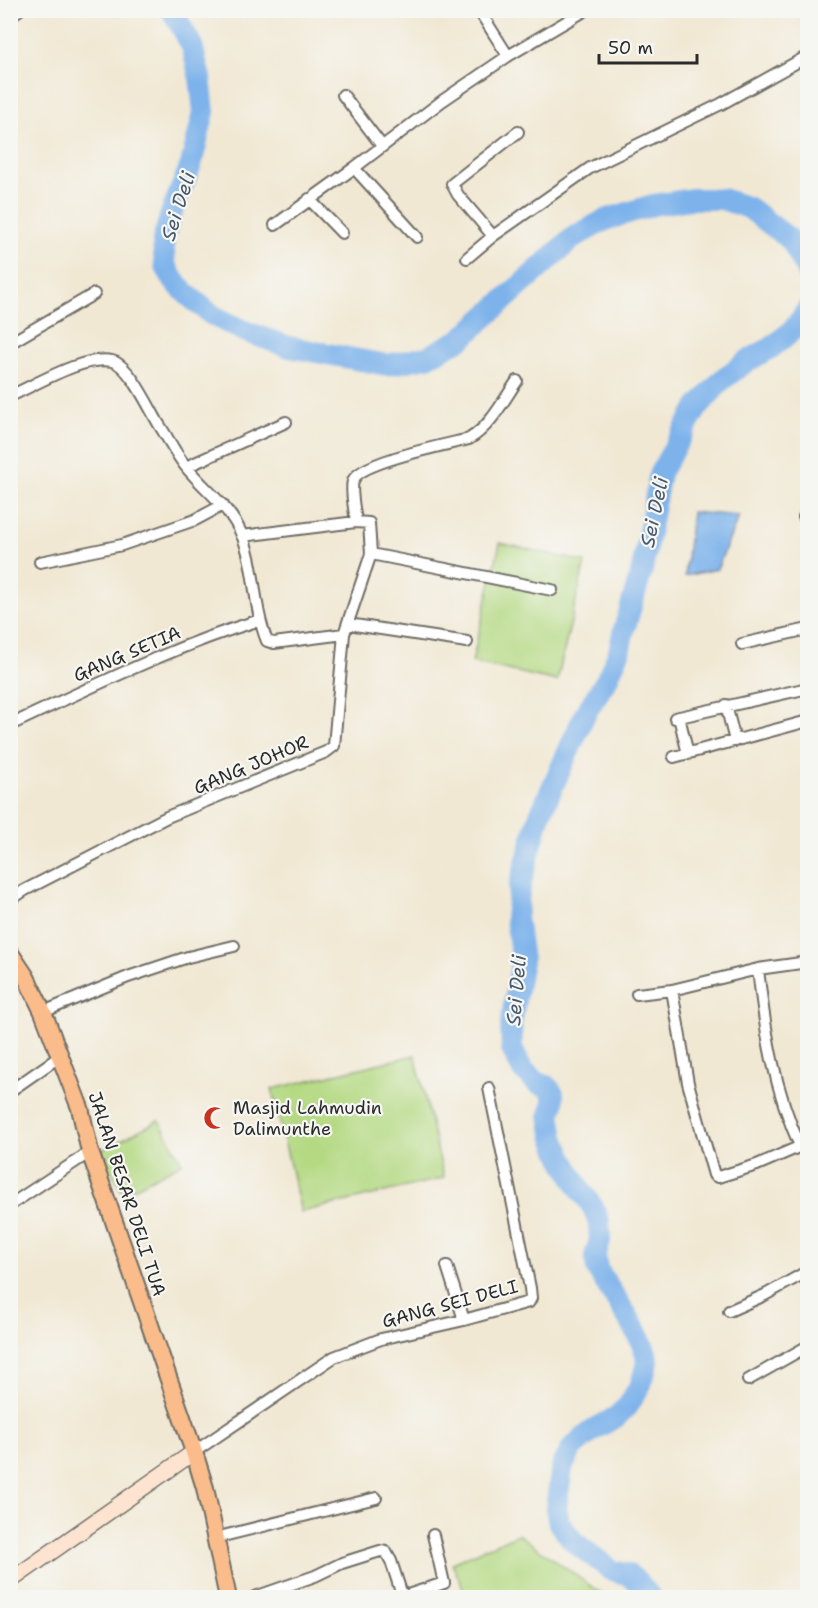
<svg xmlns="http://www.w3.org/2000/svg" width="818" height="1608" viewBox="0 0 818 1608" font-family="'Shantell Sans',sans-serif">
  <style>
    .green { fill: #b4d982; stroke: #708256; stroke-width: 1.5 }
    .water { fill: #7db2eb; stroke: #546e8b; stroke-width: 1.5 }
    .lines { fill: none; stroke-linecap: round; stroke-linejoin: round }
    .river { stroke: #7db2eb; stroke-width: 22 }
    .street-casing { stroke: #706d66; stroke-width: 14 }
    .secondary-casing { stroke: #706d66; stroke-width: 18 }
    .primary-casing { stroke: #706d66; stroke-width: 20 }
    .street { stroke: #fff; stroke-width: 10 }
    .secondary { stroke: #fde4d0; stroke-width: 15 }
    .primary { stroke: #f9bc8a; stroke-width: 16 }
    .labels { text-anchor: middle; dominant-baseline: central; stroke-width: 4.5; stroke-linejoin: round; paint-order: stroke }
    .street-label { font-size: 18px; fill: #2b2b2b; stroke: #f6f6f2 }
    .poi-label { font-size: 18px; fill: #2b2b2b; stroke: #f6f6f2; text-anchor: start }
    .water-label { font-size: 20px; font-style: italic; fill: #485a6e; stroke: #f6f6f2 }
  </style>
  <rect width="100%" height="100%" fill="#f6f6f2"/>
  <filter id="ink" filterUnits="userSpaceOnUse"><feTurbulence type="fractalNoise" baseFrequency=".0167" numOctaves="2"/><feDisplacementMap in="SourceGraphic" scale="12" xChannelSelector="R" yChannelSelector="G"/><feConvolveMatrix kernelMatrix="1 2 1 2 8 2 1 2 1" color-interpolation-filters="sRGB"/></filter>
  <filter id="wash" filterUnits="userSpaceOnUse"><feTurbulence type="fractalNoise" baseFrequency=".008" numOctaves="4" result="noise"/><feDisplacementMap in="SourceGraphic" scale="24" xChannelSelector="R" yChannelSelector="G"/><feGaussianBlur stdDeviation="1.35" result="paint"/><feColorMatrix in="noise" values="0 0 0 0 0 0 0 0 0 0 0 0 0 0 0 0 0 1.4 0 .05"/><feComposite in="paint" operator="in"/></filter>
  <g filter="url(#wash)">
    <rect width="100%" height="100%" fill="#f1e8d3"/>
    <path class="green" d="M500,543l85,19 -28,119 -85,-19z
      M415,1055l29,123 -143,34 -29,-123z
      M159,1120l23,43 -59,31 -23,-43z
      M518,1534l88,63h-139l-15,-34z"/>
    <path class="water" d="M692,512l47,4 -22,53 -32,7z"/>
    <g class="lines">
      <path class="river" d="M172,10l20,36 8,32 4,34 -13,53 -19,46 -9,30 2,24 9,16 15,15 23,19 32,16 45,16 98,18 40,-8 34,-18 113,-102 31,-17 48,-15 39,-6h30l27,9 43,33 16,32
        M651,1598l-13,-16 -9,-7 -18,-5 -37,-28 -15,-19 -3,-15 6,-41 10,-19 21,-18 23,-13 12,-11 13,-22 6,-20 -1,-11 -12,-26 -37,-58 -2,-13 5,-16 -1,-18 -6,-15 -15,-21 -16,-29 -8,-19 -4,-23 3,-10v-11l-6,-8 -10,-3 -15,-14 -10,-20 -1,-26 11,-63 -6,-42 4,-33 19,-68 46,-103 22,-35 12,-27 4,-19 19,-63 18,-97 37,-65 25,-28 25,-19 24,-13 22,-18 15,-21"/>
    </g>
  </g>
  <g filter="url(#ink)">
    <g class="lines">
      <g class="street-casing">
        <path id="street" d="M482,15l26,41
          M10,16l9,-6
          M343,95l39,51
          M354,168l63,69
          M309,199l33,34
          M275,225l79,-57 88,-67 66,-45 78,-46
          M493,236l-35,-41 -6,-11 66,-52
          M467,258l26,-22 97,-68 131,-64 87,-48
          M10,343l84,-49
          M10,396c27,-12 74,-41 102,-35 18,4 38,49 48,65 9,14 17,30 27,42 19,23 43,39 55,67 14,33 11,72 25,106l7,2 70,-9
          M186,467l100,-45
          M804,517l4,-1
          M356,522c-1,-10 -6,-32 -3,-41 5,-19 97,-37 116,-42 22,-13 34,-38 48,-58
          M371,554l181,36
          M40,562l82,-17 73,-25 28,-15
          M348,624l119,18
          M742,644l66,-15
          M726,705l9,36
          M679,717l9,37
          M675,718l133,-30
          M10,725c82,-38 164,-79 250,-105
          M674,757l134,-36
          M10,900l15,-10 142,-73 159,-65 8,-6 10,-112 27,-80 -2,-31 -13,-1 -114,14
          M758,969c7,61 16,120 42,177
          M672,990l16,93 26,92 4,2 39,-12 51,-22
          M637,994l35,-4 86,-21 50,-7
          M43,1012l85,-35 60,-20 46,-11
          M10,1091l49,-34
          M10,1205l80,-53
          M447,1266l17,54
          M729,1311l36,-16 43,-24
          M748,1380l60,-34
          M194,1452l140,-95 47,-18 83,-19 65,-18 2,-4 -1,-10 -41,-200
          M215,1538l161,-40
          M252,1598l63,-22 27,-13 38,-12 6,1 5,9 12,37
          M399,1598l45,-15 -11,-48"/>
      </g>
      <g class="secondary-casing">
        <path id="secondary" d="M10,1581l184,-129"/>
      </g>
      <g class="primary-casing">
        <path id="primary" d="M10,953l16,24 17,35 37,96 10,44 104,300 11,36 23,110"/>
      </g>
      <use href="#street" class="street"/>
      <use href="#secondary" class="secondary"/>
      <use href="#primary" class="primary"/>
    </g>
  </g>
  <defs>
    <g id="mosque-bare" transform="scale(1.8)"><path d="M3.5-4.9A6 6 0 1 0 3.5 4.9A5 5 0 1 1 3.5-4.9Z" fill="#c8321e" stroke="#f6f6f2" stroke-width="2.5" paint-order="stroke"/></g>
  </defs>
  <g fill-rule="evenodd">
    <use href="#mosque-bare" x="215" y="1118"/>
  </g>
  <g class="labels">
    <g class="street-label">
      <text transform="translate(127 654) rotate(-23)">GANG SETIA</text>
      <text transform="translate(251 765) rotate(-23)">GANG JOHOR</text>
      <text transform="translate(127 1194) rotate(72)">JALAN BESAR DELI TUA</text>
      <text transform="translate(450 1304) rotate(-15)">GANG SEI DELI</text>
    </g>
    <g class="poi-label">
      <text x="233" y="1108">Masjid Lahmudin<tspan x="233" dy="21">Dalimunthe</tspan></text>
    </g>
    <g class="water-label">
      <text transform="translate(178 206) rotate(-72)">Sei Deli</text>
      <text transform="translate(654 512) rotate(-78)">Sei Deli</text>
      <text transform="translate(516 990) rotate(-85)">Sei Deli</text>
    </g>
  </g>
  <rect width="818" height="1608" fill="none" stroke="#f6f6f2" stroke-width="36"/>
  <path d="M599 54v9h98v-9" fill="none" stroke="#2b2b2b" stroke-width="3"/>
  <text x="608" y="54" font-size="18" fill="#2b2b2b" stroke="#f6f6f2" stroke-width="4.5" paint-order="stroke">50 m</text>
</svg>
